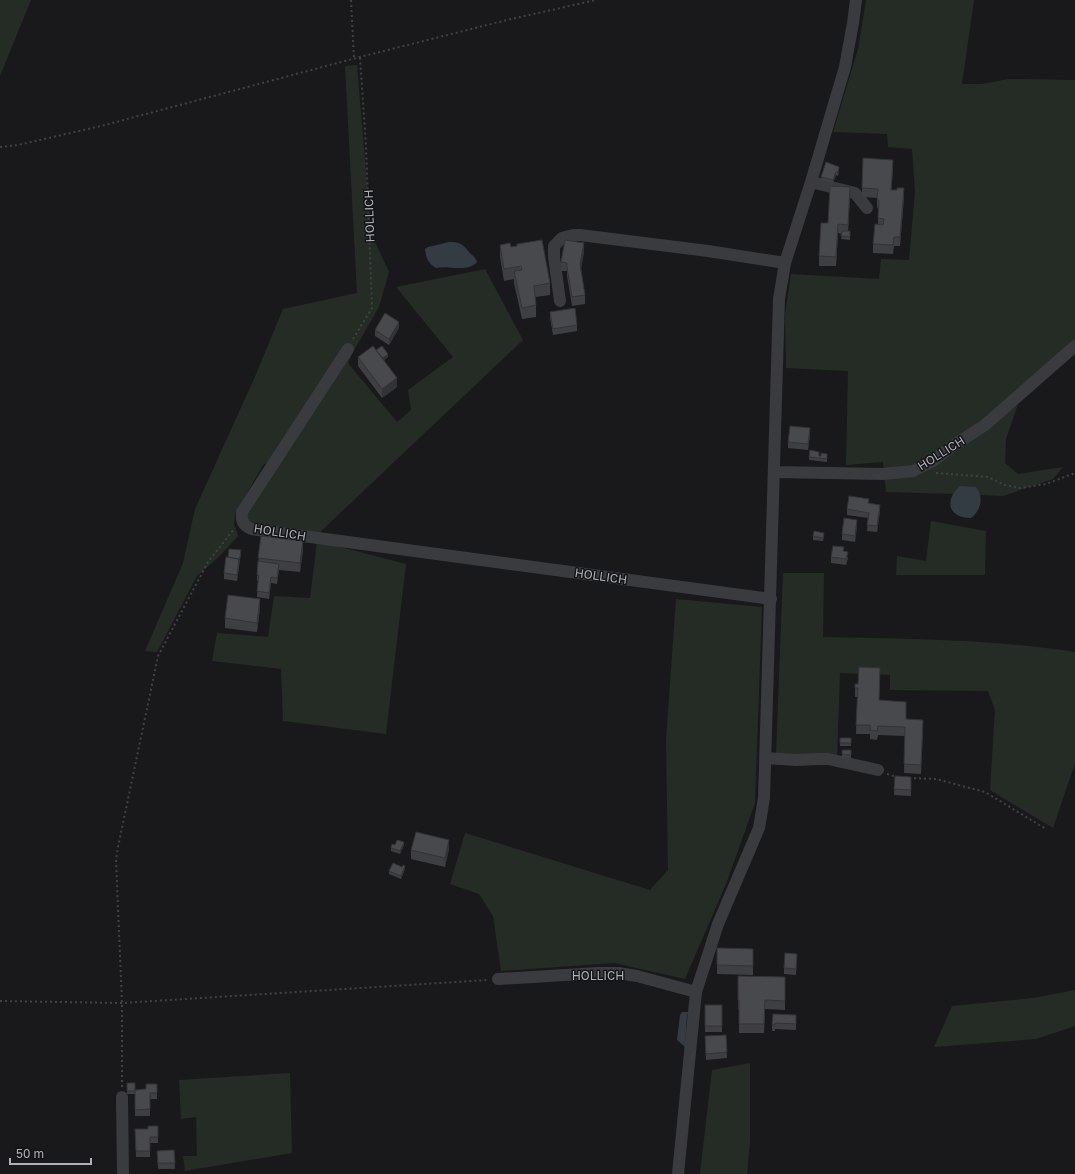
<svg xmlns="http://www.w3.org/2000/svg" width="1075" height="1174" viewBox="0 0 1075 1174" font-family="'Golos Text',sans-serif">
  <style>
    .green { fill: #252c26 }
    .water { fill: #343c43 }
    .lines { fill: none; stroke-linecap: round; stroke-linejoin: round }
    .path { stroke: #404246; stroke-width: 2; stroke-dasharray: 2 3; stroke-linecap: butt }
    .minor { stroke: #3a3b3f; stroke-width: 12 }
    .wall { fill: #3e3f42 }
    .shaded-wall { fill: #323336 }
    .building { fill: #48494d; stroke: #323336 }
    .labels { text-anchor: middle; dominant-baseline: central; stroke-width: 3; stroke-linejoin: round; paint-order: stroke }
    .street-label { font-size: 12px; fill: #adb1b9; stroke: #141416 }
  </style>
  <rect width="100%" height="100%" fill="#19191b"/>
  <path class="green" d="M0,0h31l-31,76z
    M866,0h108l-12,84h19l28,-5 66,1v274l-57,50 -12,35 -1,24 13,11 45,-7 -10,12 -50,17 -23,-1v-1l-19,-8 -8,8 -67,-2 -3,-30 -37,3 2,-94 -62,-3 -1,-53 6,-41 88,5 2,-20 28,1 6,-68 -3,-43 -24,-2 -1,-13 -54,-2 25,-83z
    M357,65l14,168 18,39 -10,35 -26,45 -5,11 49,59 14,-12 -3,-20 45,-33 -57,-70 89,-18 38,71 -205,194 -64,-8 -8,-8 35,-62 -18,9 -28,49 -1,10 4,12 -16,18 -25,22 -40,76 -12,-1 38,-88 12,-54 59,-130 29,-70 74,-16 -12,-227z
    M931,521l55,10 -1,44h-89l1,-19 29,5z
    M317,541l89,23 -20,170 -103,-13 -2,-52 -69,-8 5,-28 51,4 6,-41 36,2z
    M783,573h41l-1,64c84,2 169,2 252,15v111l-22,65 -63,-38 5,-80 -7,-19 -98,-1v-15l-50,-2 -3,84 -61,-2z
    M676,599l86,8 -7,196 -29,81 -41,95 -71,-16 -113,8 -8,-55 -14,-22 -29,-10 15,-51 185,57 18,-20 -2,-130z
    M1075,990v36l-39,13 -102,8 18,-41 81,-8z
    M750,1063v78l-3,33h-47l12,-104z
    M290,1073l2,80 -107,18 -2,-15h14l-1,-39 -15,2 -2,-39z"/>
  <path class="water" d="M449,242c13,0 14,3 22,12 3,3 5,4 6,8 -9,11 -29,3 -41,6 -8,-5 -10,-10 -11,-19l3,-2z
    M960,486l16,1c8,9 5,24 -5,31 -23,0 -27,-18 -11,-32z
    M682,1012h7l-2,3 -2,32 -8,-7 3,-25z"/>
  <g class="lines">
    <path class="path" d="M351,0l3,59
      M0,147l18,-2 83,-19 259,-69 147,-37 89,-20
      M353,339l19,-31 -6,-161 -6,-90
      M936,473l52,4 17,8 15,3 26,-4 29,-11
      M887,774l10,3
      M909,778l27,1 49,13 61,37
      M0,1001l122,2 366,-23
      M122,1087v-84l-6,-143 2,-13 40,-191 50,-94 26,-33"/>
    <path class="minor" d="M811,182l44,11 12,15
      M560,301l-6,-44v-11l8,-8 11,-3h7l128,16 77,12
      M348,349l-106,163c-1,9 1,13 9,17l520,70
      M774,472l109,2 30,-3 20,-10 18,-14 34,-22 90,-79
      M766,758l30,2 23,-1h9l50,11
      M498,979l100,-6h20l19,3 59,16
      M122,1097l1,77
      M678,1174l18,-182 22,-68 41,-96 5,-30 15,-499 6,-36 26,-81 34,-115 8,-44 3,-23"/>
  </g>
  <path class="wall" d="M893,169l-2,21 13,7 -4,49h-6l-1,8 -20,-1v-9l5,-19v-16l-1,-2v-9l-15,-1v-9z
    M839,170l-1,6 -2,-1 -3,8 -12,-3v-3z
    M850,196l-2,35h2v9l-9,-1 1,-5 -4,-1 -2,33h-17v-10l9,-33z
    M500,245l11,2 39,36v12l-15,2 1,8v12l-14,2 -8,-36v-4l-10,2 -4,-24z
    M584,252l-3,17 4,26v9l-13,2 -5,-30v-5h-6v-9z
    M550,312l27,13v6l-24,4 -3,-17z
    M399,328l-10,17 -14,-9v-6z
    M376,350l12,7 -4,3 13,27 -15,11 -24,-32v-9z
    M810,434l-2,16 -20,-2v-6z
    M819,456l8,1v5l-18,-2v-3z
    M869,503l11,8 -3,21 -10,-1 1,-13 -21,-3v-6z
    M857,526l-2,16 -13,-2v-6z
    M261,536l42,14 -3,22 -21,-2 -2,14 -6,-1 -2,16 -12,-2 1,-16h-1v-6z
    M813,536h11l-1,5 -10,-1z
    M844,551l4,7 -2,7 -15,-2v-6z
    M241,553l-4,28 -13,-2v-6l4,-16z
    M260,608l-3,24 -32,-4v-10z
    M880,677l-1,23 27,11v8l17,10 -2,45 -17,-1 1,-37 -27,-1 -1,5 -7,-1v-5h-14l1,-37h-2v-13h3z
    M840,738h11v8h-11z
    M842,750h9v8h-9z
    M895,776l16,1v19l-17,-1z
    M395,845h9l-4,9 -9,-3v-3z
    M449,849l-4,18 -34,-8v-9z
    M405,869l-4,10 -12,-5v-3z
    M717,948l36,1v26l-36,-1z
    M797,960l-1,15 -12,-1v-6z
    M785,986v24l-20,-1 -1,24h-25v-24h-1v-9z
    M705,1005h17v27h-17z
    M796,1015v15l-21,-1v2h-3v-6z
    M726,1035l1,23 -21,2 -1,-18z
    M127,1083l8,7 11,-1 11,-5v15h-7v17h-15v-22h-8z
    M158,1126v17h-8v14h-14l-1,-28h13z
    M174,1150l1,19h-17l-1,-18z"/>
  <path class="shaded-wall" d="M893,160v9l-2,30v-9z
    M836,172v3l-3,8v-3z
    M850,187v9l-2,38v-9z
    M904,188v9l-4,49v-9z
    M838,224v9l-2,33v-9z
    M584,243v9l-4,21v-9z
    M399,322v6l-10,17v-6z
    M388,354v3l-8,6v-3z
    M397,378v9l-15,11v-9z
    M810,428v6l-2,16v-6z
    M880,505v6l-3,21v-6z
    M857,520v6l-2,16v-6z
    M303,541v9l-3,22v-9z
    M239,559v6l-2,16v-6z
    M279,564v6l-2,14v-6z
    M271,577v6l-2,16v-6z
    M260,599v9l-3,24v-9z
    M449,840v9l-4,18v-9z
    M404,842v3l-4,9v-3z
    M405,866v3l-4,10v-3z"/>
  <path class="building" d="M863,158l30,2 -2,30h6v-2h7l-4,49h-6l-1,8 -20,-1 2,-20 8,1 1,-6 -6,-1 1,-17 -2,-3 1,-9 -16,-1z
    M826,162l13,5 -1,5h-2l-3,8 -12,-3z
    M830,186l20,1 -2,38 -10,-1 -2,33 -17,-1 2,-33h7z
    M842,231h8v6l-9,-1z
    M542,240l8,43 -16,3 2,19 -14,3 -8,-37 8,-1 -1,-4 -17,3 -4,-24 10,-2 1,4 6,-1v-2z
    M565,240l19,3 -4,21 5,31 -13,2 -5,-30v-4l-6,-1z
    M575,308l2,17 -24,4 -3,-17z
    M385,313l14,9 -10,17 -14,-9z
    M373,346l24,32 -15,11 -24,-32z
    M382,346l6,8 -5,4 -7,-8z
    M790,426l20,2 -2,16 -20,-2z
    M810,450l9,2v4h2v-3l6,1v5l-18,-2z
    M849,496l20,3 -1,4 12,2 -3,21 -10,-1 2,-12 -22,-4z
    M844,518l13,2 -2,16 -13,-2z
    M814,531l10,2 -1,5 -10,-2z
    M261,536l42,5 -3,22 -42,-5z
    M833,546l11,1 -1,4 5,1 -2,7 -15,-2z
    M229,549l12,1 -2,12v-3l-11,-2z
    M226,557l13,2 -2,16 -13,-2z
    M258,561l21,3 -2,14 -6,-1 -2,16 -12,-2 2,-16h-2z
    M228,595l32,4 -3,24 -32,-5z
    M859,667l21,1 -1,32 27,2v17l17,1 -2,45 -17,-1 1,-37 -27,-1 -1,5 -7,-1v-5h-14l2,-37h-3v-4h3z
    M840,738h11v5h-11z
    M842,750h9v5l-9,-1z
    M895,776l16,1v13l-17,-1z
    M416,832l33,8 -4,18 -34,-8z
    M397,840l7,2 -4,9 -9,-3 1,-4 3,1z
    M393,863l9,4 1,-2 2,1 -4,10 -12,-5z
    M717,948l36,1v17l-36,-1z
    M785,953l12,1 -1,15 -12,-1z
    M738,976l47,1v24l-20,-1 -1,24h-25v-24h-1z
    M705,1005h17v21h-17z
    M773,1014l23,1v9l-21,-1v2h-3z
    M726,1035l1,17 -21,2 -1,-18z
    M127,1083h8v8h-8z
    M146,1084h11v9h-7v16l-15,1v-20l11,-1z
    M148,1126h10v11h-8v14h-14l-1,-22h13z
    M174,1150l1,13h-17l-1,-12z"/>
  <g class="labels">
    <g class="street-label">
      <text transform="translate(369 216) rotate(-92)">HOLLICH</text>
      <text transform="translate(941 453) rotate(-32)">HOLLICH</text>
      <text transform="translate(280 532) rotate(9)">HOLLICH</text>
      <text transform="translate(601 576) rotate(8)">HOLLICH</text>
      <text x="598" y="975">HOLLICH</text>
    </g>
  </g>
  <path d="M10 1158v6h81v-6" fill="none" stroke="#adb1b9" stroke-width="2"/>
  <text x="16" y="1158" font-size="12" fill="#adb1b9" stroke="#141416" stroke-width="3" paint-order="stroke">50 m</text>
</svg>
